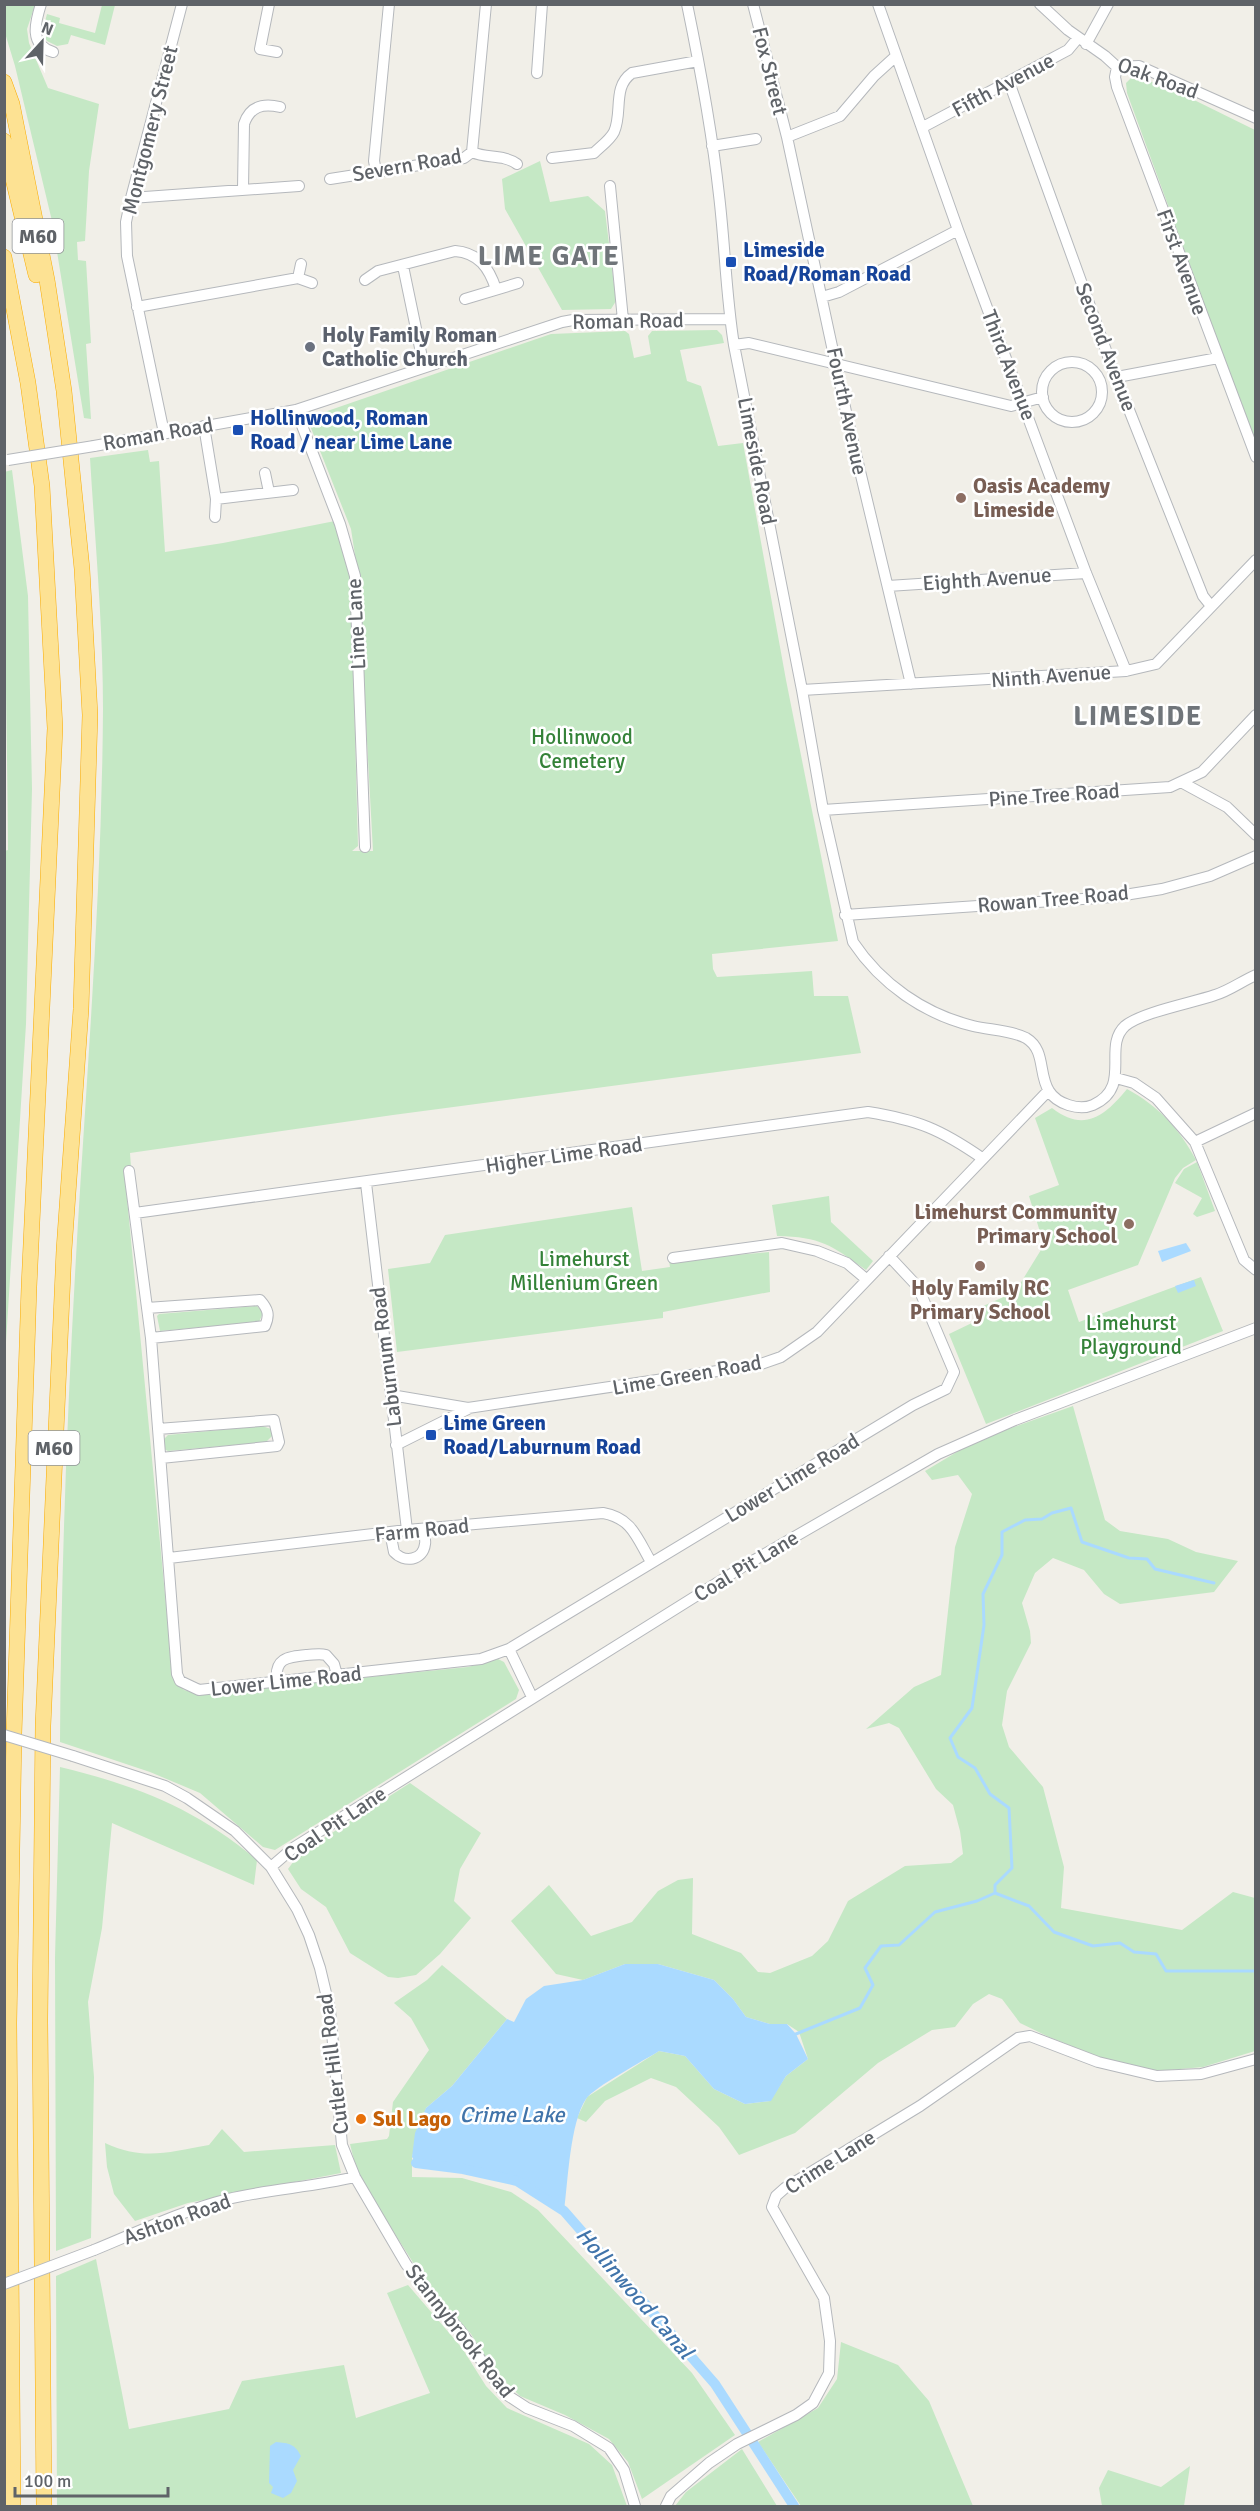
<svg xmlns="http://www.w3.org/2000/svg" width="1260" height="2511" viewBox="0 0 1260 2511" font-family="Signika,sans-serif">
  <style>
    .green { fill: #c5e8c5 }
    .water { fill: #aadaff }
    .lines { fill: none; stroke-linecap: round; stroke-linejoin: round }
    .stream { stroke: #aadaff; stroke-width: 3 }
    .canal { stroke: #aadaff; stroke-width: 10 }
    .minor-casing { stroke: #b5b8bc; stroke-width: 12 }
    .highway-casing { stroke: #f9ab00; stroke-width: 16 }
    .minor { stroke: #fff; stroke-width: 10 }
    .highway { stroke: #fde293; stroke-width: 15 }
    .minor-bridge-casing { stroke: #b5b8bc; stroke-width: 12; stroke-linecap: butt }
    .minor-bridge { stroke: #fff; stroke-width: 10 }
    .transit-dot { fill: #1a4fb4; stroke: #fff; stroke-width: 2 }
    .worship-dot { fill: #6b7280; stroke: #fff; stroke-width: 2 }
    .education-dot { fill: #8d6e63; stroke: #fff; stroke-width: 2 }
    .food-dot { fill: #e8710a; stroke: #fff; stroke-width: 2 }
    .labels { text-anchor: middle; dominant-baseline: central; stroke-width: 5; stroke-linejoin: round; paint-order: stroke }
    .shield { fill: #fff; stroke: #8f9295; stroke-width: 1.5 }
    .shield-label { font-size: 20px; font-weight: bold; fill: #5f6368 }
    .street-label { font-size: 21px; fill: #5f6368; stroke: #fff }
    .transit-label { font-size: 21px; font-weight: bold; fill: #164399; stroke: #fff; text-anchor: start }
    .worship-label { font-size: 21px; font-weight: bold; fill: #5b616d; stroke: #fff; text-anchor: start }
    .education-label { font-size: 21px; font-weight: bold; fill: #785e54; stroke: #fff; text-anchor: start }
    .park-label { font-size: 21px; fill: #348238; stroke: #fff }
    .food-label { font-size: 21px; font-weight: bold; fill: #c56008; stroke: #fff; text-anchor: start }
    .water-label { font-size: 22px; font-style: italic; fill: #4174aa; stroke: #fff }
    .district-label { font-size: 27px; font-weight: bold; letter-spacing: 1.5px; fill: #70757a; stroke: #fff }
  </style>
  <rect width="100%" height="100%" fill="#f1efe8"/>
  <path class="green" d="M4,5h31l-8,24 2,14 19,45 51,16 -10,67 -4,70 -8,1 1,18 8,1 5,82 -5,1 5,75 -7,-1 -32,-197 -37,-155 -10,-33z
    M102,5h13l-10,40 -34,-10 -3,9 -11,2 -10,-5 -5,-8 5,-19 13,4 -1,5 36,10z
    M1137,76l49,20 69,34v313l-128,-350 -1,-10 5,-5z
    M540,161l10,41 38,-6 17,15 11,90 -5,8 -49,1 -57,-101 -3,-30z
    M717,330l5,5 2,8 -44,7 7,31 14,5 17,60 25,-3 43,237 52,261 -126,13 1,15 4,8 95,-6 2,25h34l13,57 -468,62 -263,38 1,14h-7l49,511 11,12 15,4 269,-27 30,-8 6,3 15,28 -3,9 -241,151 -12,-3 -63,-54 -50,-21 -90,-30c1,-190 9,-379 21,-568 10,-155 21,-310 22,-465 0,-84 -8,-168 -13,-251l58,-8 2,12 9,-1 6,91 58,-9 112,-22 15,50 1,12 7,263 -6,5h21l-15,-276 -7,-46 -44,-111 244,-84 74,-3 4,3 5,24 17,-4 -3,-18 4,-5z
    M12,470l16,126 4,193 -6,235 -21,334 -1,-507 4,-1c-1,-126 -4,-252 -4,-378z
    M1127,1089c31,17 52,39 69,71l-13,8 -8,10 -37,87 -70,25 11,32 122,-45 22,54 -237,93 -37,-90 27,-13 -4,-10 43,-19 29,-47 -15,-49 30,-11 -24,-67 17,-10c32,25 53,8 75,-19z
    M1197,1162l18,49 -18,6 -4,-3 9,-16 -27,-15 9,-14z
    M829,1196l2,26 42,39 -7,9c-35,-25 -45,-33 -89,-34l-5,-31z
    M632,1207l10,64 28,-4 -1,-6 100,-9 1,40 -107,20v6l-266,34 -9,-83 42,-6 15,-28z
    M257,1306l6,7 -4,9 -99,9 -3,-15 2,-2z
    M1073,1406l32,114 15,11 48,8 28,13 42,9 -24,31 -94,12 -16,-10 -20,-24 -31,-12 -18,15 -13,30 8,28 1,12 -24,48 -5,34 7,22 34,40 21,80 -3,41 121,22 51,-38 22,6v153l-52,16 -45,4 -56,-13 -53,-21 -29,-14 -18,-24 -13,-5 -16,10 -18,23 -23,3 -54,33 -83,70 -56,22 -20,-28 -43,-40 -25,-9 -46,23 -19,21 -9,-4 10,-21 72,-46 26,5 29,33 31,15 25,-3 16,-25 22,-17 -9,-27 -12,-8h-17l-24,-7 -13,-18 -19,-19 -56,-16h-33l-42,16 -27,-6 -45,-53 38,-36 42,51 41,-14 26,-31 20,-11 15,-2 -1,56 49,19 17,19 12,1 42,-17 16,-15 20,-40 57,-35 46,-3 12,-9 -3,-23 -7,-26 -17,-16 -37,-61 -10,-5 -23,6 48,-42 27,-12 14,-128 17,-53 -14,-19 -26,5 -7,-9 52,-31z
    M262,1426l9,3 2,6 -7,7 -98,9 -4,-2 -1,-9 5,-5z
    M60,1767c75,18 137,42 197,93l-3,25 -142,-62 -10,105 -14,74 6,75 -3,161 -35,13 -1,-293z
    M410,1783l71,50 -21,36 -6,32 17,17 -31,36 -24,21 -18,3 -10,-1 -38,-24 -24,-46 -25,-18 -13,-20 11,-15z
    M442,1965l65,54 -55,67 -26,22 -14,49v20l50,1 49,14 27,18 154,163 43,62 -93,64 -14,-37 -19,-23 -44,-24 -45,-19 -28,-27 -21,-35 -43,-48 -70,-110 -8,-32 37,-5 2,-3 4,-34 36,-52 -18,-32 -17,-15 33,-23z
    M222,2129l22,23 91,-7 6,28 -153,30 -53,18 -21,-27 -7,-27 -2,-24c39,18 63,9 104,2z
    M96,2259l33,170 100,-20 13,-28 102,-16 12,53 74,-25 -43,-100 21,-8 54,63 24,38 21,22 82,36 23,21 15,41h-570l-1,-230z
    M841,2342l57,23 31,36 44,105h-172l-43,-64 60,-34 19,-29z
    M742,2449l35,57h-102l11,-14z
    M1190,2466l-6,40h-82l-3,-18 9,-18 53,17z"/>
  <path class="water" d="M1186,1243l5,8 -29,11 -4,-11z
    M1194,1280l2,6 -18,7 -3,-7z
    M625,1964h33l56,16 19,19 13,18 24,7h17l9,10 12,25 -22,17 -15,25 -26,3 -31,-15 -29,-33 -26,-5c-14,9 -65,36 -73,48 -16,23 -18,83 -22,112l-47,-30 -54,-12 -47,-6 -4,-6 3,-24 11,-25 26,-22 55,-67 7,3 12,-23 18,-13 39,-6z
    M276,2442c13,1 19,2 25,14l-8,14 4,11 -6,12 -8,5 -12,-5 2,-6 -4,-4 1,-37z"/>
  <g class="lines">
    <path class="stream" d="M995,1893v-8l17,-17 -3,-60 -19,-14 -15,-26 -17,-11 -8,-19 22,-30 12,-83 -1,-31 19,-39v-23l23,-12 17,-1 10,-6 19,-5 11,34 47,16 18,1 8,10 59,14
      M796,2034l64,-26 13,-23 -8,-17 16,-22 18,-1 36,-33 42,-11 18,-8 34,13 25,26 39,14 27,-3 14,9 22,2 10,17h90"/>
    <path class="canal" d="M416,2163l47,6 54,12 47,30 151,173 79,122"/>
    <g class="minor-casing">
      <path id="minor" d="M41,4c-6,19 -12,41 12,48
        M269,4l-9,45 17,3
        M687,4c13,63 25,127 32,191 6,50 7,101 15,150l68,345 21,120 30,132c28,42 71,72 120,84 16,4 38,4 53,12 20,12 12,36 23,53 8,13 30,20 44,14 40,-18 9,-58 32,-79 17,-14 67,-23 90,-31 14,-4 27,-14 41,-20
        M753,4l34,133 61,284 63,263
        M878,4l80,226 128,343 40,98
        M1040,4l28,26 37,26 12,11 22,-1 117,52
        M1086,44l22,-40
        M1117,67l-2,10 2,10 139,370
        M537,73l5,-69
        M1009,82l103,285 91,229 8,10
        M923,127l145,-77 10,-12
        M787,137l53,-21 34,-40 22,-20
        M712,146l44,-7
        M472,152l14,-148
        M472,152c15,7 31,2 45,12
        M552,158l42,-5c6,-6 16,-13 20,-21 9,-20 -2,-45 18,-59l66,-12
        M376,171l-2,-10 15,-157
        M330,179l134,-21 8,-6
        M610,186l13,134
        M243,189l1,-65c6,-18 19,-21 36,-17
        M131,198l168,-12
        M301,264l-3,14 14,5
        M403,266l21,101
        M365,280l13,-9 77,-20c24,2 34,17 41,38
        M822,297l17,-5 119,-62
        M465,299l53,-16
        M137,307l161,-29
        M734,345l15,-2 262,63 32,-9
        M1042 392a30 30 0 1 1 60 0a30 30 0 1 1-60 0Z
        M1117,377l101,-19
        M296,410l44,114 15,52 10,271
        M204,426l12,73 -1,18
        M164,433l-37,-177 -1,-34 5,-24 51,-194
        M94,446l202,-36 266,-88 11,-2 157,-1
        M265,473l4,19
        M216,499l77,-9
        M888,586l198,-13
        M802,690l324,-19 30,-7 100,-104
        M1181,782l46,25 29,28
        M823,810l347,-23 32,-15 54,-57
        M845,915l267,-18 50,-8 48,-13 46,-20
        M1116,1078l18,5 22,15 39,44 49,118 12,10
        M1195,1142l61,-29
        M129,1171l22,167 26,336 3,7 19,9 282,-31 28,-10 404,-244 33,-16 8,-17 -36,-85 -29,-31
        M366,1183l41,347
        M135,1213l733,-101c50,8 72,17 114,46
        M673,1258l109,-15 35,8 30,12 19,16
        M147,1308l113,-8c8,9 10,15 5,26l-114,12
        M391,1395l77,13 290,-43 23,-8 36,-25 231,-241
        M158,1429l116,-9 5,22 -2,4 -116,12
        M396,1445l72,-36
        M390,1532l4,20c10,11 29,9 31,-8 1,-4 -1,-10 -2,-15
        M169,1558l238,-28 196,-17c29,5 34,25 48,49
        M509,1649l23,48
        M277,1682c-3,-24 10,-25 30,-27 6,0 12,-2 19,0l8,9 3,11
        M73,1756l92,30 22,12 48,33 36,36 26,42 12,26 11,33 10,42 12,135 13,32 51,87 26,35 28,31 44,63 23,15 46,18 36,22 15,22 11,36
        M271,1867l22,-19 451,-282 194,-112 77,-34 241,-92
        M94,2250c44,-18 87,-39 134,-51 42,-10 85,-12 127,-22
        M666,2506l5,-10 38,-33 28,-19 59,-29 17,-12 16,-30 1,-32 -6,-43 -52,-91 4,-11 9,-8 135,-82 98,-68 12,-2 68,26 59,14 44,-2 55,-15"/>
    </g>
    <g class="highway-casing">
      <path id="highway" d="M4,82l8,22 35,176 17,111 18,178 8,146 -9,294 -17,241 -21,476 -3,294 4,486
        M4,141l32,134
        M4,257l24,126 14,103 13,242 -26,559 -15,447 -5,289 4,483"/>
    </g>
    <use href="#minor" class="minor"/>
    <use href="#highway" class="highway"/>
    <g class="minor-bridge-casing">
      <path id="minor-bridge" d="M8,460l86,-14
        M4,1735l69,21
        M4,2284l90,-34"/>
    </g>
    <use href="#minor-bridge" class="minor-bridge"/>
  </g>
  <g class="transit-dot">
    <rect x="725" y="256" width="12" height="12" rx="3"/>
    <rect x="232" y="424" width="12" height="12" rx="3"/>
    <rect x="425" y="1429" width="12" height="12" rx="3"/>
  </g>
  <circle class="worship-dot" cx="310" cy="347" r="6"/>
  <g class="education-dot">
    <circle cx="961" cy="498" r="6"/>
    <circle cx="1129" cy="1224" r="6"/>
    <circle cx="980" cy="1266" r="6"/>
  </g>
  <circle class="food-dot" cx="361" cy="2119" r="6"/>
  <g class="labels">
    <g class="shield">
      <rect x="12.5" y="219" width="51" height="34" rx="4.5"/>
      <rect x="28.5" y="1431" width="51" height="34" rx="4.5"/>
    </g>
    <g class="shield-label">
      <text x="38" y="236">M60</text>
      <text x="54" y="1448">M60</text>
    </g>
    <g class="street-label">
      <text transform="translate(770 71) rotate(76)">Fox Street</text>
      <text transform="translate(1158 78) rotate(20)">Oak Road</text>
      <text transform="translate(1003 85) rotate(-28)">Fifth Avenue</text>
      <text transform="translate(150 130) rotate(-76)">Montgomery Street</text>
      <text transform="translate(407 165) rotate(-10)">Severn Road</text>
      <text transform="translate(1182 262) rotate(70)">First Avenue</text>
      <text transform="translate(628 321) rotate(-1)">Roman Road</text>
      <text transform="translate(1106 347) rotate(69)">Second Avenue</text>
      <text transform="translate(1009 365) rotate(69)">Third Avenue</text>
      <text transform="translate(847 411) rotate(78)">Fourth Avenue</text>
      <text transform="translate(158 434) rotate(-10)">Roman Road</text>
      <text transform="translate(757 461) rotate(79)">Limeside Road</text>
      <text transform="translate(987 579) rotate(-4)">Eighth Avenue</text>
      <text transform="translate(356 624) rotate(-93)">Lime Lane</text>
      <text transform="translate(1051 676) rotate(-4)">Ninth Avenue</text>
      <text transform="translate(1054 795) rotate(-4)">Pine Tree Road</text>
      <text transform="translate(1053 899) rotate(-5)">Rowan Tree Road</text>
      <text transform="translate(564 1155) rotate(-8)">Higher Lime Road</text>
      <text transform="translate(386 1357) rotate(-97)">Laburnum Road</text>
      <text transform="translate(687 1375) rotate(-10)">Lime Green Road</text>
      <text transform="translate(792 1478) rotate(-31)">Lower Lime Road</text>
      <text transform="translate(422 1530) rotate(-6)">Farm Road</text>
      <text transform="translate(746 1566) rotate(-31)">Coal Pit Lane</text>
      <text transform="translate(286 1681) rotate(-6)">Lower Lime Road</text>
      <text transform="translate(335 1824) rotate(-34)">Coal Pit Lane</text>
      <text transform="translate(333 2064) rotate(-97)">Cutler Hill Road</text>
      <text transform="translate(830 2162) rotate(-32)">Crime Lane</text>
      <text transform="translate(177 2219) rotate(-20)">Ashton Road</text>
      <text transform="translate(460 2331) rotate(52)">Stannybrook Road</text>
    </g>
    <g class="transit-label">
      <text x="743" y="250">Limeside<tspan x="743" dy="24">Road/Roman Road</tspan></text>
      <text x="250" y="418">Hollinwood, Roman<tspan x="250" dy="24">Road / near Lime Lane</tspan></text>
      <text x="443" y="1423">Lime Green<tspan x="443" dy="24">Road/Laburnum Road</tspan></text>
    </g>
    <g class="worship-label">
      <text x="322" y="335">Holy Family Roman<tspan x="322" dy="24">Catholic Church</tspan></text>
    </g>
    <g class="education-label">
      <text x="973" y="486">Oasis Academy<tspan x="973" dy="24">Limeside</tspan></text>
      <text x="1117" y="1212" text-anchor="end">Limehurst Community<tspan x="1117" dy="24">Primary School</tspan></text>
      <text x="980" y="1288" text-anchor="middle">Holy Family RC<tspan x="980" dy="24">Primary School</tspan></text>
    </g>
    <g class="park-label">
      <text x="582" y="737">Hollinwood<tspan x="582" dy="24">Cemetery</tspan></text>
      <text x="584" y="1259">Limehurst<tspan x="584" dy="24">Millenium Green</tspan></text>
      <text x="1131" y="1323">Limehurst<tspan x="1131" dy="24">Playground</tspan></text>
    </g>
    <g class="food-label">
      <text x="373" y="2119">Sul Lago</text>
    </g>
    <g class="water-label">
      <text x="512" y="2114">Crime Lake</text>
      <text transform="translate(635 2293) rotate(49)">Hollinwood Canal</text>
    </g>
    <g class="district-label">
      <text x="549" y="256">LIME GATE</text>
      <text x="1138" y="716">LIMESIDE</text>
    </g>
  </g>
  <rect width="1260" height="2511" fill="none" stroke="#5f6368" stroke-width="12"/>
  <g transform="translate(42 42) rotate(22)" stroke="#ffffff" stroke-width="4.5" paint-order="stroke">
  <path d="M0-4.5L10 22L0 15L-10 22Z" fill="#5f6368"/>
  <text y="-9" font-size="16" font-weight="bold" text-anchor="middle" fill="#5f6368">N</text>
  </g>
  <path d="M15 2487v9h153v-9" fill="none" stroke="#5f6368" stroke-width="3"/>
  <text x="24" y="2487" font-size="18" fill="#5f6368" stroke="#ffffff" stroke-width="4.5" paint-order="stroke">100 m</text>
</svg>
